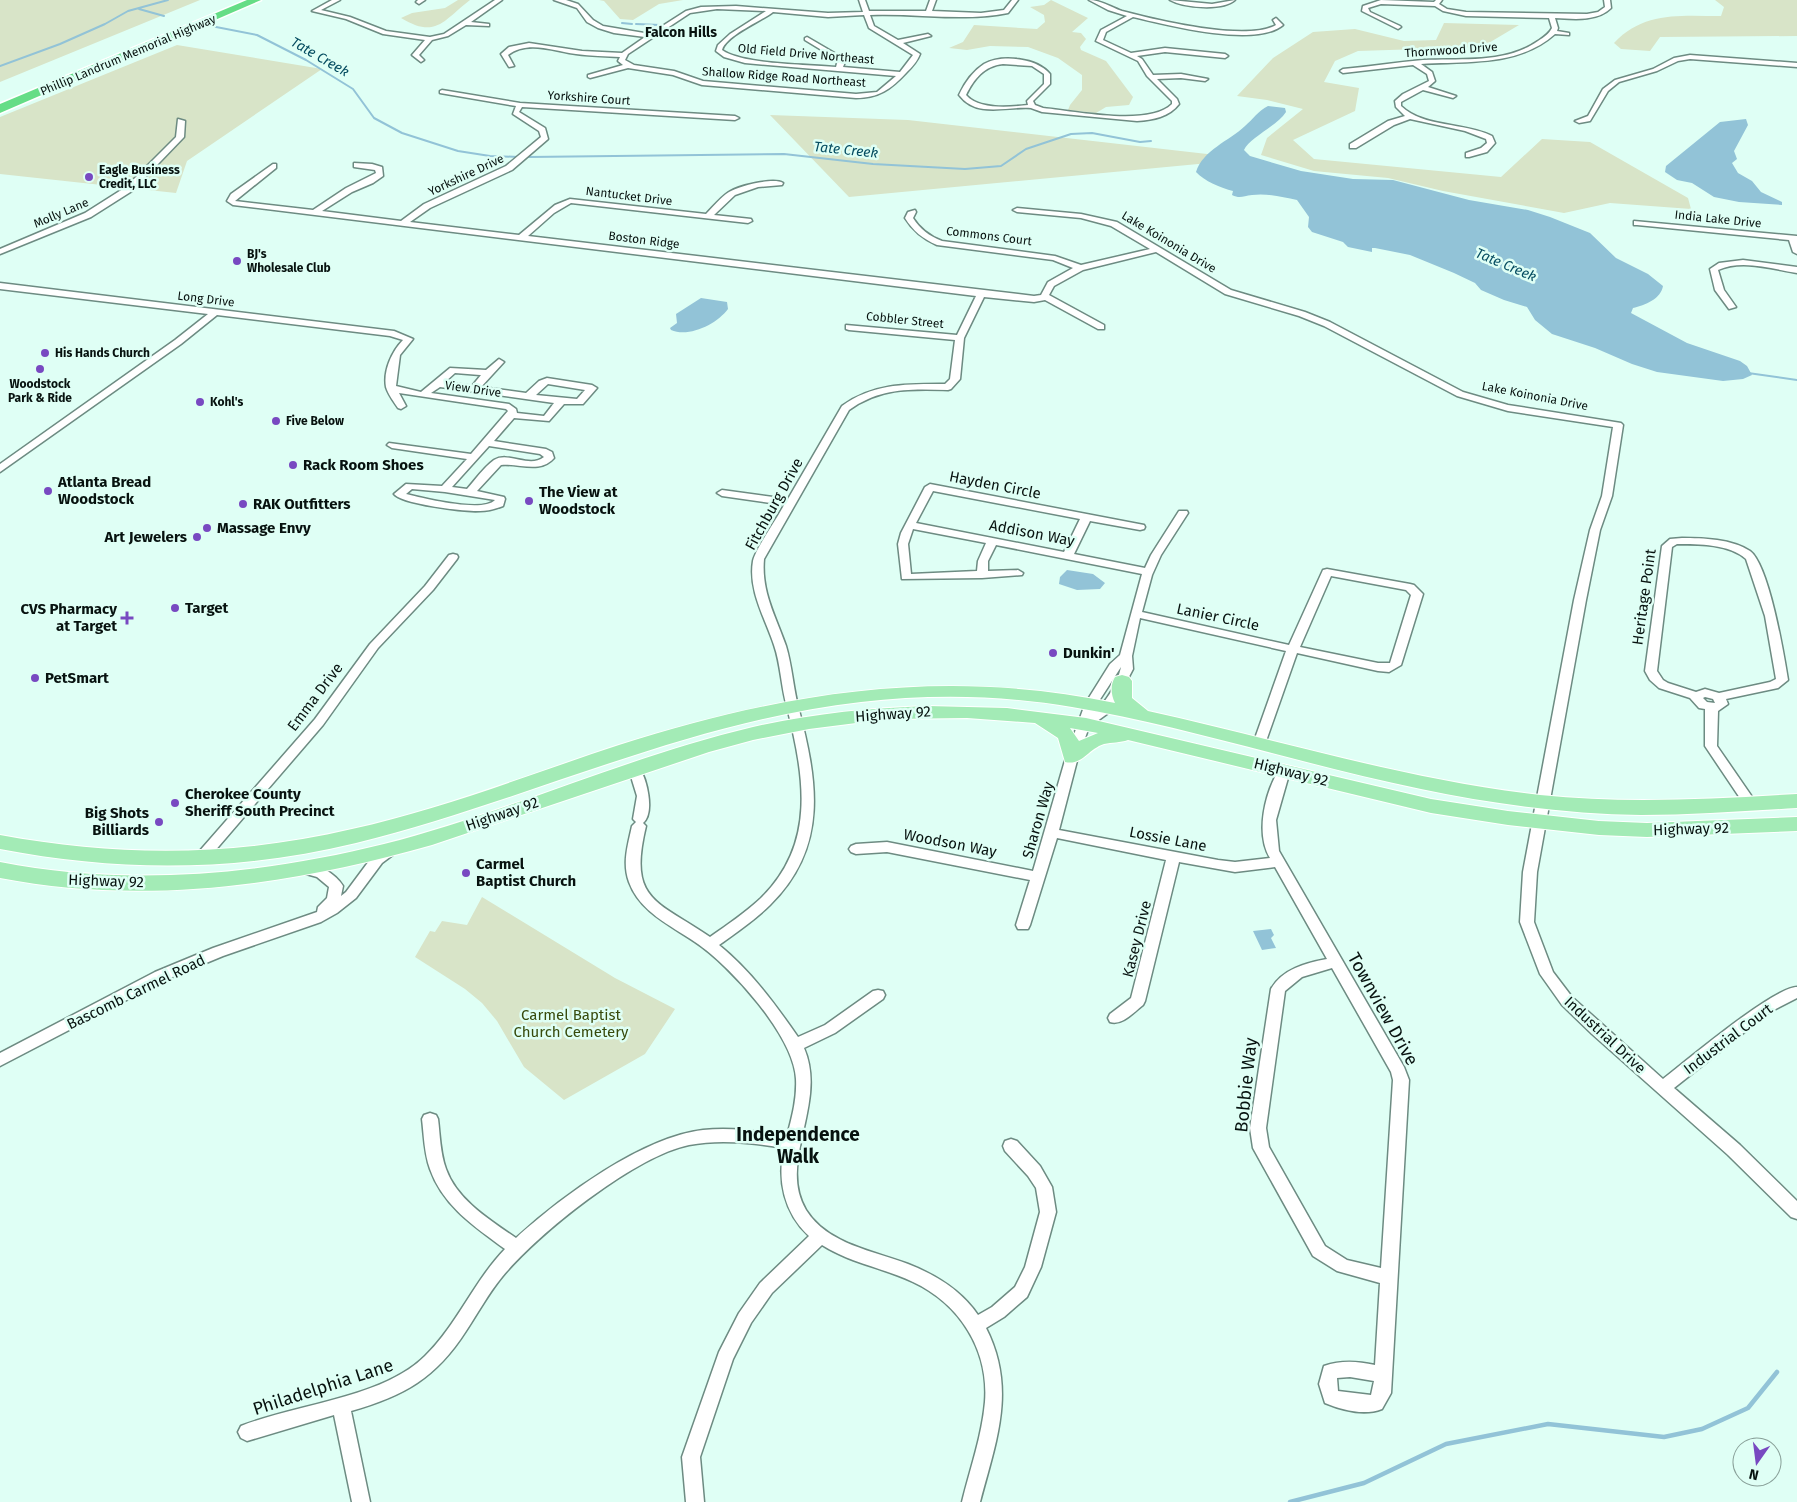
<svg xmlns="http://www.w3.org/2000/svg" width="1797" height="1502" viewBox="0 0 1797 1502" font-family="'Fira Sans',sans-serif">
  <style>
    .green { fill: #d8e4c8 }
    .water { fill: #92c3d7 }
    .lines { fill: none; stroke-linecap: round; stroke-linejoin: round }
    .stream-far1 { stroke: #92c3d7; stroke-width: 2 }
    .stream { stroke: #92c3d7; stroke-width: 4.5 }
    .minor-casing { stroke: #6d8b82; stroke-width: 3 }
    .primary-casing { stroke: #fff; stroke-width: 2 }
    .motorway-casing { stroke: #fff; stroke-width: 3 }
    .minor { fill: #fff; fill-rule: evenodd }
    .primary { fill: #a3ebb6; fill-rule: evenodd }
    .motorway { fill: #65dd86; fill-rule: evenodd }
    .poi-dot { fill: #7849c1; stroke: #dffff5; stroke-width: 2 }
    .labels { text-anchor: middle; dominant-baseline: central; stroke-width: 5; stroke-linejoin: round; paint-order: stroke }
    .far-street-label { font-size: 12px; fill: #07120f; stroke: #dffff5 }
    .far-poi-label { font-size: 12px; font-weight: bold; fill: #07120f; stroke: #dffff5; text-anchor: start }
    .far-neighbourhood-label { font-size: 14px; font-weight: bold; fill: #07120f; stroke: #dffff5 }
    .far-water-label { font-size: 14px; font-style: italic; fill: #064d61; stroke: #dffff5 }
    .poi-label { font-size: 15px; font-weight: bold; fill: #07120f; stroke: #dffff5; text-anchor: start }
    .street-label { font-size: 15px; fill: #07120f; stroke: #dffff5 }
    .park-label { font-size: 15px; fill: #374a0b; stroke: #dffff5 }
    .near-street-label { font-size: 18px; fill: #07120f; stroke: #dffff5 }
    .near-neighbourhood-label { font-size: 19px; font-weight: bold; fill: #07120f; stroke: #dffff5 }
  </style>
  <rect width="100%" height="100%" fill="#dffff5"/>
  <path class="green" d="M0,0h200l-200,82z
    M458,0h12c-27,21 -34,39 -69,18l11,-5 33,-5z
    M599,0h84l-24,4 -26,16 -13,-1 -16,-18z
    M1051,0l37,18 -16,14 9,1 5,6 -6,8 1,3 25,11 27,36 -4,8 -23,2 -10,6 -28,-3 2,-5 12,-15v-15l-24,-17 -30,-11 -38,-1 -23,4 -18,-2 14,-6 11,-17 63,4 8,-7 -1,-7 -14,-8 14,-2z
    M1715,0h82v36l-137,1 -10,14 -29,-2 -7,-6c30,-32 66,-27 107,-27l3,-9z
    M1444,23l75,2 -37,22 -124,4 -23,10 -11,21 35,6 -4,23 -62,29 21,19 187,18 41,-38 48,3 98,56 3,11 -81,-6 -46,10 -121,-22 -55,-13 -74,-7 -53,-16 6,-17 36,-29 -36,-9 -30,-4 36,-38 40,-26 42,-3 49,12 32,-1z
    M177,45l145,24 -135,92 -11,32 -176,-19v-57z
    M770,115l138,5 343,39 -402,38z
    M482,897l133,81 60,31 -30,45 -81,46 -40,-33 -27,-46 -15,-18 -17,-14 -50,-32 15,-26 5,1 7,-11 25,4z"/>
  <path class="water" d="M1268,106l17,2 1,4c-9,14 -37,26 -42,38l6,6 51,15 52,8 40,1 76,20 59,10 22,7 40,16 26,25 32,16 15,12c-2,13 -18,19 -30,22l-2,5 56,30 53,18 7,5 5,9 -9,4 -20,2 -66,-9 -25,-8 -37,-16 -43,-14 -17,-14 -8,-13 -23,-7 -23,-10 -6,-7 -21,-10 -44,-18 -35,-7h-3v4l-24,-5 -5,-5 -31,-10 -4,-5 1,-10 -12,-17c-15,-3 -30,-7 -45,-5 -9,1 -12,4 -20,0l1,-4c-12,-3 -29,-10 -37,-19 7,-22 33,-31 49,-46 8,-7 13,-15 23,-20z
    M1746,119l2,6 -14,26 3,8 -5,4 6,10 14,8 9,11 21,10v3l-43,-3 -25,-5 -22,-14 -15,-3 -12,-8 1,-6 54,-44z
    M701,298l26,4 1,7c-11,15 -39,29 -57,21l-1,-2 7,-5 -1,-9z
    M1067,570l26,4 12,9 -5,6 -23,1 -18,-6 1,-7z
    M1271,929l3,6 -3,3 5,10 -14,2 -9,-19z"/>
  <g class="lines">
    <path class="stream-far1" d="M139,9l25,7
      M622,23l10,1
      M636,24l24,1
      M211,26l46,9 49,25 47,29 21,29 28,15 56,18 32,5 29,1
      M0,66l60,-22 45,-20 23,-13 40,-11
      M529,157l255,-3 89,10 92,5 36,-3 25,-17 45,-15 21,-1 48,9 11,-1
      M1748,373l49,7"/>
    <path class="stream" d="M1290,1502l74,-19 82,-39 102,-20 116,13 38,-8 46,-21 29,-36"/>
    <g class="minor-casing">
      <path id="minor" d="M332,0h8l-19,10 29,7 36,14 44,6 14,-3 51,-34h7l-31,22 18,2v2l-23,-1 -18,11 -16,4 -13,15 5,5 -3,2 -9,-7 13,-15 -42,-6 -37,-15 -34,-8z
        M418,0h7l-6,4 -3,-2z
        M554,0h12l12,4 15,16 10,6 47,8 36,-23 15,-4 35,-1 92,7 35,-1 -4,-12h6l4,11h57l4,-11h6l-4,11 49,2 23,-3 8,-10h6l-10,13c-45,9 -92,0 -138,2l4,11 24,14 30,-6 3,2 -28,7 17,11c-3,8 -8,13 -14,19 -15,16 -27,25 -50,25l-154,-13 -29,-10 -45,-7 -38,10 -2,-1v-2l35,-10 -5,-4 2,-4c-15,-1 -29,-1 -44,-3 -23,-3 -48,-14 -68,1l6,11 -5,1 -8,-13 8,-7 20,-4 53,8 40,2 23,-16 -31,-4 -16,-5 -11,-6 -10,-14zM717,9l49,2 -36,23 -12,11 -2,6 8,6 21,6 151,13 -19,16 -21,2 -153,-13 -29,-10 -40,-6 -9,-5 3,-6 62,-41zM773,12l55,5 36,-2 5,13 44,27 -13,17 -57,-5 2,-5 -2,-4 -36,-21 -2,1v2l33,20 -2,7c-27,-3 -93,-2 -114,-17 5,-15 38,-28 51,-38z
        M1089,0c12,0 21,7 33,11 34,9 124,31 154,14l-3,-5 3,-2 7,7c-27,23 -117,0 -150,-8l-27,15 -3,8 28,13 34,-5 60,6 3,2 -3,2 -60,-6 -28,4 5,3 11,16 28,-1 27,5 -3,2 -24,-3 -24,1 20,20 2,5c-10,13 -26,16 -42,17l-95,-9c-3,-1 -8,-3 -11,-4 -23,-2 -54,10 -71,-12l-1,-1c5,-11 14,-24 25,-31 18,-10 53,-6 66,10v10l-17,17 2,4 8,3c32,3 106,19 129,-4v-3l-25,-25 -9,-15 -42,-20 5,-11 26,-14 -19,-6zM1003,64l29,2 12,8v10l-17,17 1,4c-18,2 -49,5 -62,-10 8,-16 18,-29 37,-31z
        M1170,0l42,4 23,-4c-12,11 -51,8 -65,0z
        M1381,0l53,2 2,-2h6l-3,4 8,5 19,3 121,2 11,-2 7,-5 -1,-7h6l1,8c-14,14 -38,11 -56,10l3,10 -1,3 12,2v2l-14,-1c-37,33 -88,27 -134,30l11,8 3,9 -7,6 28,9 -3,2 -30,-8 -22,12v4c23,22 63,16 91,30l3,7 -8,9 -18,5h-3v-4l15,-5 6,-5 -1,-4 -21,-8 -55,-12 -16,6 -38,23h-6v-4l38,-23 17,-5 -9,-9 -1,-6 8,-7 26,-13 -2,-7 -14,-9 -70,8 -3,-2 3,-2c27,-2 53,-7 80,-9 38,-2 82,4 115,-19 6,-4 11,-7 14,-13l-3,-10 -83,-2 -23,-5 -8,-5 -54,-2 -13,4 2,4 30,14 1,1 -3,2 -36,-18 1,-5z
        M1690,55l107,8v4l-107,-8 -12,2 -21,10 -38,11 -11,9 -18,30 -11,2 -4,-2 13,-5 15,-27 12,-9 38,-11 21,-11z
        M442,90l78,13 215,13 4,2 -4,2 -213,-13 -3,5 26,16 3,11 -36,31 -82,38 -20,14 109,13 36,-30 15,-6 136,15c7,-7 15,-17 23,-22 9,-6 45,-15 54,-9l-1,2 -24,2 -23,8 -21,20 37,4 1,2 -4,2 -177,-20 -17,10 -26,23 506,60 7,-1 7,-13 25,-14 -20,-8 -116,-15c-14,-6 -24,-14 -32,-27l3,-6 7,-2 1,2 -3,6c7,11 16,18 29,23l113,15 26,9 69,-16 -39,-23 -30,-8 -64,-6 -4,-2 4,-2 64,6 36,8 114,68 74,22 25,10 133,70 45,13 113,18 2,2 -11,71 -12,34 -14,70 -49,272 -3,50 19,50 19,25 91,82c23,-18 111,-92 134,-92v11l-27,14 -96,76 66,57 57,56v18l-6,-2 -63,-62 -136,-121 -30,-29 -22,-31 -20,-52 3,-50 51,-272 16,-70 12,-34 11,-69 -105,-16 -51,-15 -133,-70 -25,-10 -74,-22 -69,-42 -73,18 -29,16 -5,9 55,30v4h-6l-53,-29 -11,2 -50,-5 -20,41 -4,41 -9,10 -3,1c-37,-1 -67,-3 -99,20l-85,149c-3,33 12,58 22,87 6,20 7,40 12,60 19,73 32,140 -28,199 -15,15 -33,27 -51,40 32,26 56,59 79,92l27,-12 48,-34 5,-1 5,1 2,4 -2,4 -48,34 -31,15c24,56 -27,113 2,162 21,34 68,41 102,54 28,11 53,26 70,51l14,-8 23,-20 10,-20 15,-55 -4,-24 -8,-12 -23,-25 -2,-5 2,-5 6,-2 6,2 23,25 12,21 4,25 -15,55 -14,30 -23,20 -18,11c31,61 10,113 -6,174h-18c8,-33 20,-66 23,-100 4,-52 -25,-98 -72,-120 -29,-14 -63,-19 -91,-37l-50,48 -21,30 -18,36 -33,98 4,45h-18l-4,-45 37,-105 20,-39 21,-30 49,-47c-25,-23 -32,-56 -25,-88 -31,-5 -63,-9 -95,-3 -54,11 -152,89 -187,132 -14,17 -24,36 -36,54 -30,47 -62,65 -115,80l19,91h-18l-18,-87 -87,26 -6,-3 -3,-6 3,-6c55,-22 142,-28 184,-70 32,-31 49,-75 80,-107 -30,-22 -62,-43 -75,-80 -6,-16 -6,-34 -8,-50l2,-4 6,-2 6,2 2,4c2,16 2,34 8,50 11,31 44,51 70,69 45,-41 126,-101 187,-108 28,-3 56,1 84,6 5,-19 10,-37 9,-57 -2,-43 -66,-114 -101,-137 -25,-17 -55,-30 -66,-60 -7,-19 -1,-37 3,-56l4,-4 -3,-3 4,-23 -8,-26 6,-4 4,1c8,12 16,46 4,56l3,3c-18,75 10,74 64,111 17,-12 35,-24 51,-39 56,-55 43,-122 26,-191 -6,-20 -6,-42 -13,-62 -9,-27 -26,-55 -21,-84 3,-13 24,-42 31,-56l-62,-9 -5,-3 5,-3 66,9 54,-93c31,-23 66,-22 103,-22l5,-5 5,-39 -106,-10 -3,-1v-4l111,10 19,-39 -743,-91 -6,-4 4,-7 42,-30h3v4l-41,33 78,9 33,-22 30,-15 -1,-3 -21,-3v-4l18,1 10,3 1,9 -10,7 -21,9 -30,19 79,10 23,-17 82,-38 35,-29 -2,-6 -26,-17 3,-8 -76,-13v-2z
        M178,119l7,2 -1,16 -52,54 -41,26 -91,37v-5l85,-36 41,-26 50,-50z
        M1634,221l163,15v18l-4,-2 -4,-12 -152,-15h-3z
        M1743,260l54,7v6c-25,-4 -55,-14 -79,-3l6,20 12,17 -7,2 -14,-19 -5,-21 9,-6z
        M0,283l394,48 19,8 -13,16 -4,31 25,6 29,-24 36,2 13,-11 5,3 -23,25 45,6 13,-12 8,-3 45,7 5,3 -14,16h-19l-15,17 -35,-3 -20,23 52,8 6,3 2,6c-14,16 -35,5 -53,7l-24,26 27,6 1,2 -2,7c-8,3 -15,5 -23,5 -15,1 -78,-7 -86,-17l12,-10 36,2 25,-27 -75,-11 -5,-3 2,-2 82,11 37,-43 -2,-2 -107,-16 7,13 -5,3 -3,-1c-4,-6 -10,-14 -12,-21 -3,-16 6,-36 17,-47l-13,-4 -173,-21 -36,29 -181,128v-8l175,-124 33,-26 -208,-25zM455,373l25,2h1l-9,11 -27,-4zM548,384l37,6 -8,9 -41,-4zM440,387l114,16 -10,13 -27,-3 -1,-4 -7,-5 -78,-11zM489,446l51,8 4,3c-15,12 -35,-6 -50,3 -10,7 -19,20 -27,29l-15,-2zM412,489l33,3 50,8c-12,13 -73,-2 -89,-6z
        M930,484l214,41 1,2 -1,2 -4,1 -50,-9 -16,33 71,14 6,-13 28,-44h8l1,2 -27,42 -9,20 -10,37 147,33 34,-75 4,-1 83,15 4,1 9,9 -22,71 -12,7 -11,-1 -81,-18 -32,91 -6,4 -6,-4 33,-93 -146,-33 -8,38 1,13 -22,42 -22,16 -11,30 -19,73 159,30 17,2 35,-4c-15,-25 -5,-66 10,-90l4,-1 6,4 -14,49 3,31 125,216 5,13 -18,313 -9,16c-18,7 -40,1 -57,-6l-6,-19 5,-18c17,-6 33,-5 51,-1l5,-82 -43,-12 -24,-15 -60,-108 -3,-20 21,-139c11,-20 35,-26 56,-30l-52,-92 -40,5 -56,-10 -34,139 -2,4c-9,7 -21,21 -33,17l-2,-4 2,-4 21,-16 35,-138 -109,-22 -27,87 -2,4h-10l-2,-4 14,-45 -143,-28 -31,2 -5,-2 -2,-3 2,-3 5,-2 31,-2 146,29 33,-114 19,-53 25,-40 10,-9 22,-81 -146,-29 -8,16v10l30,-1 5,3 -1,2 -40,3 -80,1 -4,-35 3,-11 24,-46zM933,491l147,28 -16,33 -148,-29zM913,529l73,14 -8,18 -1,10 -66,3 -3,-30zM1331,576l75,14 5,5 -21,68h-12l-78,-16zM1121,667c-3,15 -14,35 -27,45l3,-8zM1332,968l59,104 2,8 -12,188 -34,-8 -22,-14 -56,-99 -3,-19 19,-137 17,-14zM1337,1378l13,-1 24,4 -3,14 -33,-4z
        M1682,538c21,0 50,1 68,13 19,14 34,104 38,129l-10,8 -52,11 2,5 -10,7 -1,35 40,58 -6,4 -5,-1 -41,-61v-37l-6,-1 -9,-10 -31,-10 -9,-8 -5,-9 17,-125 8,-7zM1677,544c22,0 52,0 69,15l19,57 11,63 -6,3 -51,11 -14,-4 -9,3 -28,-9 -5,-3 -6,-9 15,-124zM1705,697l8,2 2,4 -8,-1 -4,-4z
        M453,554l4,1 1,2 -1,2 -24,31 -55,58 -55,77 -116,135h-10l-2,-3 2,-3 118,-135 55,-75 55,-58 24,-31z
        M391,846l5,2 2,3 -16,12 -26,35 -19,15 -16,9 -98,34 -58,24 -165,86v-13l155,-81 58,-24 104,-36 1,-5 9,-9 2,-11 -12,-10 -18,-5 -2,-3 2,-3c16,-5 36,7 44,20l-2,10 5,-4 26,-35z"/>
    </g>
    <g class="primary-casing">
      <path id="primary" d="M1122,675l7,2 3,4v17l16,13c131,29 259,69 392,84 86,9 171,4 257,-1v14c-52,3 -104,7 -156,7 -74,-1 -148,-11 -220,-26 -117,-24 -231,-62 -349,-82 -69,-12 -142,-13 -211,-5 -176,20 -335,99 -505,141 -120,29 -236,29 -356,6v-14c120,22 232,22 352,-6 91,-20 179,-55 267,-84 166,-53 324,-78 496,-42 -4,-8 -5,-18 0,-26z
        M928,706l79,2 79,10 345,81 77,12 91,10 48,2 150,-6v14l-150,6 -48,-2 -91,-10 -77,-12 -303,-73c-8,3 -16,2 -24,4 -16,5 -22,22 -39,18l-7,-24 -23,-15 -68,-5 -79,1 -79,10 -56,11 -44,12 -277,93c-140,40 -288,61 -432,33v-16c125,25 260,13 384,-18 125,-32 243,-87 369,-117 57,-13 115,-19 175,-21zM1070,728l28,5 -19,8z"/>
    </g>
    <g class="motorway-casing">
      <path id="motorway" d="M247,0h14l-261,113v-9z"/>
    </g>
    <use href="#minor" class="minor"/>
    <use href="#primary" class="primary"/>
    <use href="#motorway" class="motorway"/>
  </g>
  <g class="poi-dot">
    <circle cx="89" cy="177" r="5"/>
    <circle cx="237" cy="261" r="5"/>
    <circle cx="45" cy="353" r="5"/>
    <circle cx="40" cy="369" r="5"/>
    <circle cx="200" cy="402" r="5"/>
    <circle cx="276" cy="421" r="5"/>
    <circle cx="293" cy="465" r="5"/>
    <circle cx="48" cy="491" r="5"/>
    <circle cx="529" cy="501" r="5"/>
    <circle cx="243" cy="504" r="5"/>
    <circle cx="207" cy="528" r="5"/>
    <circle cx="197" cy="537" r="5"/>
    <circle cx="175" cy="608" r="5"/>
    <path d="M124.5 610.5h5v5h5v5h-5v5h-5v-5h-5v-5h5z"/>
    <circle cx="1053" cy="653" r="5"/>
    <circle cx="35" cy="678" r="5"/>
    <circle cx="175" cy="803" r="5"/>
    <circle cx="159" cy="822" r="5"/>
    <circle cx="466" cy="873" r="5"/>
  </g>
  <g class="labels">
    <g class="far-street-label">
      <text transform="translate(1451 50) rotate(-4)">Thornwood Drive</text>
      <text transform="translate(806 54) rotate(5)">Old Field Drive Northeast</text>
      <text transform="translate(128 55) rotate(-23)">Phillip Landrum Memorial Highway</text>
      <text transform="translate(784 77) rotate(4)">Shallow Ridge Road Northeast</text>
      <text transform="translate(589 98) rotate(4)">Yorkshire Court</text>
      <text transform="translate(466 175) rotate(-25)">Yorkshire Drive</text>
      <text transform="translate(629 196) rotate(7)">Nantucket Drive</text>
      <text transform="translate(61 213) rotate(-23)">Molly Lane</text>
      <text transform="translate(1718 219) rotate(6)">India Lake Drive</text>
      <text transform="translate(989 236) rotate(7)">Commons Court</text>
      <text transform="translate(644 240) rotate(7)">Boston Ridge</text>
      <text transform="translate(1169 242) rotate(31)">Lake Koinonia Drive</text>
      <text transform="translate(206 299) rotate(7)">Long Drive</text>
      <text transform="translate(905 320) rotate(6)">Cobbler Street</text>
      <text transform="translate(473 389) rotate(8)">View Drive</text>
      <text transform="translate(1535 396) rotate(11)">Lake Koinonia Drive</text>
    </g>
    <g class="far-poi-label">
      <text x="99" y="170">Eagle Business<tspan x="99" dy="14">Credit, LLC</tspan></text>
      <text x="247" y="254">BJ's<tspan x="247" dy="14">Wholesale Club</tspan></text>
      <text x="55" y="353">His Hands Church</text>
      <text x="40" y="384" text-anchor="middle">Woodstock<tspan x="40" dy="14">Park &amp; Ride</tspan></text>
      <text x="210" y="402">Kohl's</text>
      <text x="286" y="421">Five Below</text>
    </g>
    <g class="far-neighbourhood-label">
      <text x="681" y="32">Falcon Hills</text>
    </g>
    <g class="far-water-label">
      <text transform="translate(320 57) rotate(30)">Tate Creek</text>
      <text transform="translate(846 150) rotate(6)">Tate Creek</text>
      <text transform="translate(1506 265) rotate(23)">Tate Creek</text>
    </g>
    <g class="poi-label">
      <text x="303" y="465">Rack Room Shoes</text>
      <text x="58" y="482">Atlanta Bread<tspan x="58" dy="17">Woodstock</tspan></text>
      <text x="539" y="492">The View at<tspan x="539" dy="17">Woodstock</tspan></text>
      <text x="253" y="504">RAK Outfitters</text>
      <text x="217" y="528">Massage Envy</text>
      <text x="187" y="537" text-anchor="end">Art Jewelers</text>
      <text x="185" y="608">Target</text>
      <text x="117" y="609" text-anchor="end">CVS Pharmacy<tspan x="117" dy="17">at Target</tspan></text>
      <text x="1063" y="653">Dunkin'</text>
      <text x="45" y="678">PetSmart</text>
      <text x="185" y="794">Cherokee County<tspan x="185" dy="17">Sheriff South Precinct</tspan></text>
      <text x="149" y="813" text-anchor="end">Big Shots<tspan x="149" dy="17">Billiards</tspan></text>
      <text x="476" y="864">Carmel<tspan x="476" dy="17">Baptist Church</tspan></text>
    </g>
    <g class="street-label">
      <text transform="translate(995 485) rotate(11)">Hayden Circle</text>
      <text transform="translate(774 504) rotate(-61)">Fitchburg Drive</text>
      <text transform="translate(1032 533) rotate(11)">Addison Way</text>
      <text transform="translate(1644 597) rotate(-82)">Heritage Point</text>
      <text transform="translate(1218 617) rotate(12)">Lanier Circle</text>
      <text transform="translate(315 697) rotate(-53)">Emma Drive</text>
      <text transform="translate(893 714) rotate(-4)">Highway 92</text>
      <text transform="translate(1291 772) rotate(14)">Highway 92</text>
      <text transform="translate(502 814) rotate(-19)">Highway 92</text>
      <text transform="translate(1038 820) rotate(-74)">Sharon Way</text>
      <text transform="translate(1691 829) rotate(-2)">Highway 92</text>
      <text transform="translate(1168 839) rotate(11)">Lossie Lane</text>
      <text transform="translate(950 843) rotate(11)">Woodson Way</text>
      <text transform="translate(106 881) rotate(2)">Highway 92</text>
      <text transform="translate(1137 939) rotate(-76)">Kasey Drive</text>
      <text transform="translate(136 992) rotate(-26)">Bascomb Carmel Road</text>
      <text transform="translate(1605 1035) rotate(43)">Industrial Drive</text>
      <text transform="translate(1728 1039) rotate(-37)">Industrial Court</text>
    </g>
    <g class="park-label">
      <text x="571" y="1015">Carmel Baptist<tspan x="571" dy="17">Church Cemetery</tspan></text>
    </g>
    <g class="near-street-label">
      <text transform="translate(1383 1009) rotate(61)">Townview Drive</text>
      <text transform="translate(1246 1085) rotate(-84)">Bobbie Way</text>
      <text transform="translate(323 1387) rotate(-18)">Philadelphia Lane</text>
    </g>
    <g class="near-neighbourhood-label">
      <text x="798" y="1134">Independence<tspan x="798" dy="22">Walk</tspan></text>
    </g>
  </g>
  <g transform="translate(1757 1462) rotate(194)"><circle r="24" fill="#dffff5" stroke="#89a099"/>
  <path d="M0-4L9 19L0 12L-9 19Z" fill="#7849c1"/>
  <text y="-8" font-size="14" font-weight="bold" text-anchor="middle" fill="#07120f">N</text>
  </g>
</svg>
